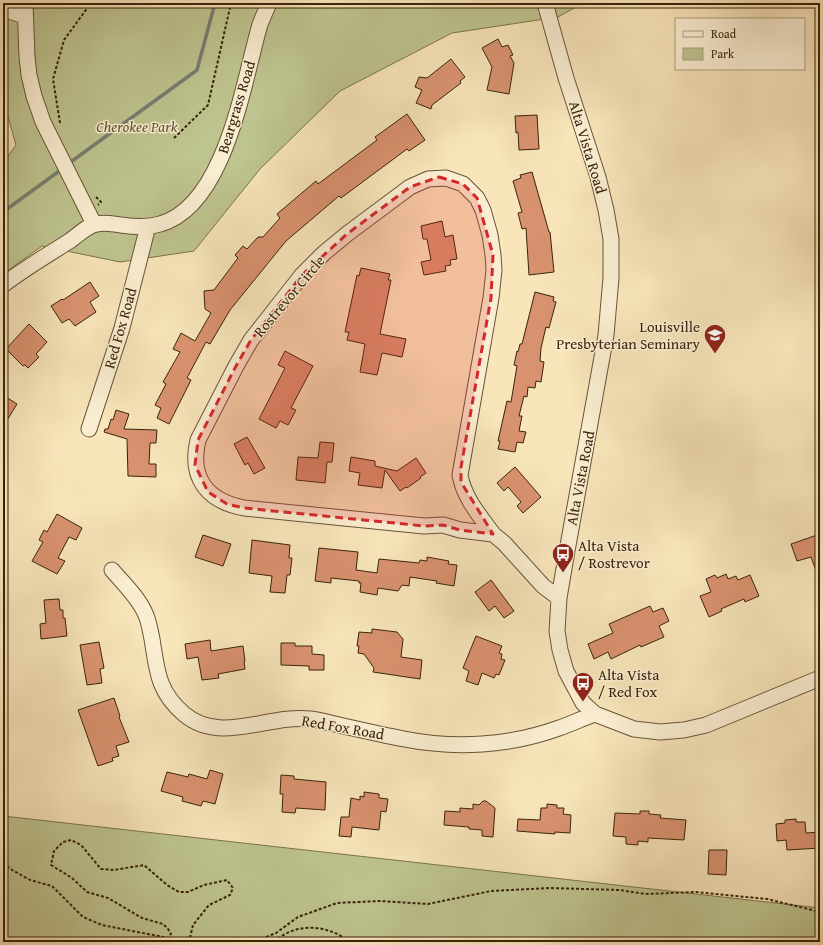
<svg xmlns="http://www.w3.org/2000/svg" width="823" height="945" viewBox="0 0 823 945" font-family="'Gentium Book Plus',serif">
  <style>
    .green { fill: #bec48f; stroke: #7c744d }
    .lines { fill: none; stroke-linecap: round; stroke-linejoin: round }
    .stream { stroke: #777f73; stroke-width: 3.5 }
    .building { fill: #d9926f; stroke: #39230b }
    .minor-casing { stroke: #695437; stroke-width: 17 }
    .path { stroke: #39230b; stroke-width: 2; stroke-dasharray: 3 2; stroke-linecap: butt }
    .minor { stroke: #faeed2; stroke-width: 15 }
    .marked { fill: #d62828; fill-opacity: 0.2; stroke: #d62828; stroke-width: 3; stroke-dasharray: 8 5; stroke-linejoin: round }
    .labels { text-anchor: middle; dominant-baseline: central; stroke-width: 3; stroke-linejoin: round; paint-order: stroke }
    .street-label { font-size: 15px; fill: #39230b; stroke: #faeed2 }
    .park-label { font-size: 15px; font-style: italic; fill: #615333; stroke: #faeed2 }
    .poi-label { font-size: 15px; fill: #39230b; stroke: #faeed2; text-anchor: start }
  </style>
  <rect width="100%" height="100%" fill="#f8e5ba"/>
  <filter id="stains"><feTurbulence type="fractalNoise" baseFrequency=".005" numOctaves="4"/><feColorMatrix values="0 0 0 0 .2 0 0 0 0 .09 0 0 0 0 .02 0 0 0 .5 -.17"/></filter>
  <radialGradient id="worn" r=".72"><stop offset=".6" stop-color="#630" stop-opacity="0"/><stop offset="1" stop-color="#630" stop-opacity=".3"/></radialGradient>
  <path class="green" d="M3,3h580l-25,14 -106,16 -112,58 -80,78 -66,82 -74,11 -78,-16 -39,28v-111l13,-18 -13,-46z
    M3,816l817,92v34h-817z"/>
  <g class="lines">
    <path class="stream" d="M68,164l129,-94 18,-67
      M3,212l59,-43"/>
  </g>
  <path class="building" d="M498,39l4,8 6,-2 5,10 -3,1 4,7 -5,31 -22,-4 5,-23 -10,-19z
    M451,59l14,18 -5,4 1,2 -29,22 -1,4 -15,-6 6,-13 -7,-3 4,-10 8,1z
    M407,114l18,26 -16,11 -2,-2 -66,49 -2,-2 -53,45 -56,69 -20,34 -4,-2 -19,36 4,2 -22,44 -12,-6 4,-10 -6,-3 11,-21 -3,-2 17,-30 -7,-3 8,-16 14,8 16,-28 -6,-4 -1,-18 10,-1 24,-32 -3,-3 8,-9 4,3 11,-12h5l17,-19 -3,-4 39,-33 2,3 59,-44 -2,-3z
    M537,115l2,34 -20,1 -1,-18 -2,1 -1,-17z
    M532,172l17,60h1l4,40 -25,3 -3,-47 -4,1 -4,-16 4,-1 -9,-31 8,-3 -1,-3z
    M442,221l3,16 8,-2 4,24 -7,1 1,5 -6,1 1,5 -22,4 -3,-13 10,-2 -4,-21h-4l-2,-13z
    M361,268l29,6 -2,6h3l-11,54 26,5 -4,18 -20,-4 -5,22 -17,-3 5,-28 -18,-4 2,-8h-4l12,-57 2,1z
    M90,282l9,14 -9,6 6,10 -21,14 -6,-7 -7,4 -11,-17 11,-7 1,1z
    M535,292l19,5 -1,4 3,1 -7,26 -3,-1 -5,21 -1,13 4,1 -3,20 -5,-1 -1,7 -7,-1 -1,10 -3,-1 -5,20h3l-3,15 7,1 -3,11 -6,-1 -2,10 -17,-3 2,-8h-2l9,-40 4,1 6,-36 -3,-1 3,-14 1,1 2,-8h2z
    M29,324l18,18 -11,12 3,3 -11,11 -3,-3 -2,1 -17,-17z
    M285,351l28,15 -22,42 5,2 -8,15 -8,-4 -4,7 -17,-9 26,-51 -7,-3z
    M3,395l14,9 -14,23z
    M116,410l13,4 -5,15 33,1 -1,13h-6l-1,21h7v13l-28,-1 -1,-37 -23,-7 1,-3h3l3,-10 2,1z
    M247,437l18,31 -11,6 -6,-11 -3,2 -11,-21z
    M320,442l14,1 -2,19h-5l-2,21 -29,-3 2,-23 20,1z
    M351,457l24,4v5l22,5 19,-13 10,15 -6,4 1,1 -14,10 -1,-1 -6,4 -15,-21 -3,18 -24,-3 2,-12 -11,-2z
    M515,467l26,30 -18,16 -6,-7 4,-4 -13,-15 -4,4 -7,-8z
    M57,514l25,14 -6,12 -7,-3 -11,21 7,3 -8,13 -25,-13 11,-19 -4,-2 5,-10 3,2z
    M820,534v45h-1l-8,-22 -14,4 -6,-17z
    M203,535l28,9 -8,22 -28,-9z
    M252,540l38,5 -1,13h3l-2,17h-3l-2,18 -15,-1 2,-16 -23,-3z
    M319,548l39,4 -2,18 21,3 2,-14 40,4 1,-3 7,1v-4l22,4 -1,3 9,1 -3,21 -18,-3 1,-2 -27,-4 -1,9 -7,-1 -4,6 -20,-3 -1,7 -17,-3 1,-9h-2v-2l-28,-3v5l-16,-2z
    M726,574l2,5 8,-3 2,4 12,-5 9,21 -14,6 -1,-3 -23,10 1,2 -13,6 -9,-21 11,-4 -5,-13 9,-4 2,3z
    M491,580l23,31 -10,7 -9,-12 -6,5 -14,-19z
    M59,599l1,11h3v8h2l2,18 -26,3 -1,-15 6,-1 -2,-23z
    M650,606l3,6 10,-4 6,13 -10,5 5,11 -23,10 -1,-2 -29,14 -3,-7 -14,7 -6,-15 25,-11 -4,-9z
    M372,629l25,3 6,7 -2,18 21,3 -2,19 -47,-7 1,-4 -10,-14 -6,-1 1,-7h-2l2,-14 13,1z
    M476,636l26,10 -3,7 3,1 -1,5 4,1 -6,15 -3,-1 -2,4 -12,-5 -4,12 -12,-4 3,-10 -6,-3z
    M210,640l1,11 32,-5 2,15h-1l1,8 -27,5 1,4 -17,2 -4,-23 -11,2 -2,-15z
    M99,642l5,26 -4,1 2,14 -15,2 -7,-40z
    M281,643h14v3h17v8l12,1v15h-15v-4l-28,-1z
    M114,698l6,18 -1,1 10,25 -13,4 3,10 -7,2 1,3 -15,5 -20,-56z
    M210,770l13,4 -8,30 -12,-3 -2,5 -19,-5 1,-4 -22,-6 6,-19 21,5 1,-3 18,5z
    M281,775l13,1v3l32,3 -1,28 -29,-2 -1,5 -13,-1 1,-18h-3z
    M364,792l15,2v4l9,1 -2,13 -5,-1 -2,19 -27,-3 -1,10 -12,-1 2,-19h8l2,-19 9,2v-4l4,1z
    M483,801h3l9,7 -2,29 -11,-1v-6l-13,-1v-2l-25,-2 1,-14 15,1v-4l13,1v-5l6,1z
    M547,804l10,1v3h7l-1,6 8,1 -1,18 -15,-1v2l-38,-3 1,-12 22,1 1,-12h6z
    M640,811h9v3l12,1 -1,3 26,2 -2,20 -36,-2v4l-10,-1v4l-12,-1v-7l-13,-1 2,-23 25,1z
    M796,819v3h9l1,11 14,-1v16l-33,2 -1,-10 -9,1 -1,-17 9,-1v-3z
    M709,850h18l-1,25 -18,-1z"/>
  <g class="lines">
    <g class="minor-casing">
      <path id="minor" d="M25,3l2,54 2,18 5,21 9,26 51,102
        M545,3l21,75 32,99 8,33 5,29v39l-5,57 -39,216 -8,47 -2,33 3,19 6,21 17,32 12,11 39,15 26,3 24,-2 22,-5 114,-47
        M3,9l22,7
        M3,285c22,-17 45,-30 68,-45 7,-5 17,-15 26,-16 8,-2 15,0 24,1 13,2 26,3 39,-1 65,-18 83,-140 99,-196 2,-8 7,-17 10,-25
        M89,429l33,-101 26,-102
        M493,534c-13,-18 -29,-36 -33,-59l31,-177 3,-28 -1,-15 -3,-20 -7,-25 -6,-12 -14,-14 -17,-6 -18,1 -18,8 -63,47 -23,19 -22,22 -51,65 -15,26 -38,74c-9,38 9,61 46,68l180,18 19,-1 17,5 33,4 11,9 39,43 16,12
        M112,570c11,13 26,27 33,43 4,8 5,17 7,26 5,32 6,53 32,75 36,31 85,0 126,5 10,1 20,4 29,6 22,5 44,10 65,14 51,10 106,7 155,-11 12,-4 24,-10 36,-14"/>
    </g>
    <path class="path" d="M60,123l-7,-44 11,-39 27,-37
      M174,138l34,-33 23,-102
      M96,197l5,5 -3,3
      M3,863l9,7 18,10 22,6 31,31 19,8 66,13 3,-4 -3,-5 -5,-5 -21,-6 -34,-20 -21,-6 -15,-14 -21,-13 3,-14 9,-9 8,-2 10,5 20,24 13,1 30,-5 23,20 12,7h9l16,-7 23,-5 6,8 -3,7 -21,10 -16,20 -4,17
      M247,942h7l22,-9 22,-16 39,-14 43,-2 48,3 63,-13 58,-3 71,2 25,4 51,-2 71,7 53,13
      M274,942c22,-20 53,-18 76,0"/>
    <use href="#minor" class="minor"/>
  </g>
  <path class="marked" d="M439,177l24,7 14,14 16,57 -2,43 -30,169v15l32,52 -33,-4 -17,-5 -19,1 -180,-18 -17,-4 -19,-12 -13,-27 3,-25 38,-74 15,-26 51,-65 45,-41 63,-47z"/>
  <defs>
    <g id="university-pin" transform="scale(1.15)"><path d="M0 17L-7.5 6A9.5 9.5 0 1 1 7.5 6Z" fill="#8f2418" stroke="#faeed2"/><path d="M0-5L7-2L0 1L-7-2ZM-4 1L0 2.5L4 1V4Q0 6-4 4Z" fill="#fff"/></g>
    <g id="bus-pin" transform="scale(1.15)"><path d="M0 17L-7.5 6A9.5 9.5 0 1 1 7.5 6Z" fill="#8f2418" stroke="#faeed2"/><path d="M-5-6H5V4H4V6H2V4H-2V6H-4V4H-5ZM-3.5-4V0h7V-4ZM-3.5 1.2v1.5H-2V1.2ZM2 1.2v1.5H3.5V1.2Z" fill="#fff"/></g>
  </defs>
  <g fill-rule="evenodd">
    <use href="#university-pin" x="715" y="335"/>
    <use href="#bus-pin" x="563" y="554"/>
    <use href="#bus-pin" x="583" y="683"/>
  </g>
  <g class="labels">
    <g class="street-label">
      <text transform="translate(236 107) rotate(-73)">Beargrass Road</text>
      <text transform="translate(588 147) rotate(73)">Alta Vista Road</text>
      <text transform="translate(289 296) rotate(-50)">Rostrevor Circle</text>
      <text transform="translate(120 328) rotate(-74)">Red Fox Road</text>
      <text transform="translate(580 478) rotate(-79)">Alta Vista Road</text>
      <text transform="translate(343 727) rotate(10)">Red Fox Road</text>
    </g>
    <g class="park-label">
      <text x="137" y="126">Cherokee Park</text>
    </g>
    <g class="poi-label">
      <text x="700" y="326" text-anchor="end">Louisville<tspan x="700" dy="17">Presbyterian Seminary</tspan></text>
      <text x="578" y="545">Alta Vista<tspan x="578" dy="17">/ Rostrevor</tspan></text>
      <text x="598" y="674">Alta Vista<tspan x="598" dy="17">/ Red Fox</tspan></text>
    </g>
  </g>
  <rect width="823" height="945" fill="none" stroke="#f8e5ba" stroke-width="16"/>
  <rect x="4" y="4" width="815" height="937" fill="none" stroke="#39230b" stroke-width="2"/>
  <rect x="8" y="8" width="807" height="929" fill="none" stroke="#39230b"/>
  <rect x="675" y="18" width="130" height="52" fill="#faeed2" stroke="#ad9d82"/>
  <rect x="683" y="31" width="20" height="6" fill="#faeed2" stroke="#ad9d82"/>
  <text x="711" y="38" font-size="12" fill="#39230b">Road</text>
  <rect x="683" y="48" width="20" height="12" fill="#bec48f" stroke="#ad9d82"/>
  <text x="711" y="58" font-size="12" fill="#39230b">Park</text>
  <rect width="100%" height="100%" filter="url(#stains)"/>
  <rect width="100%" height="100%" fill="url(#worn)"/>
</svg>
